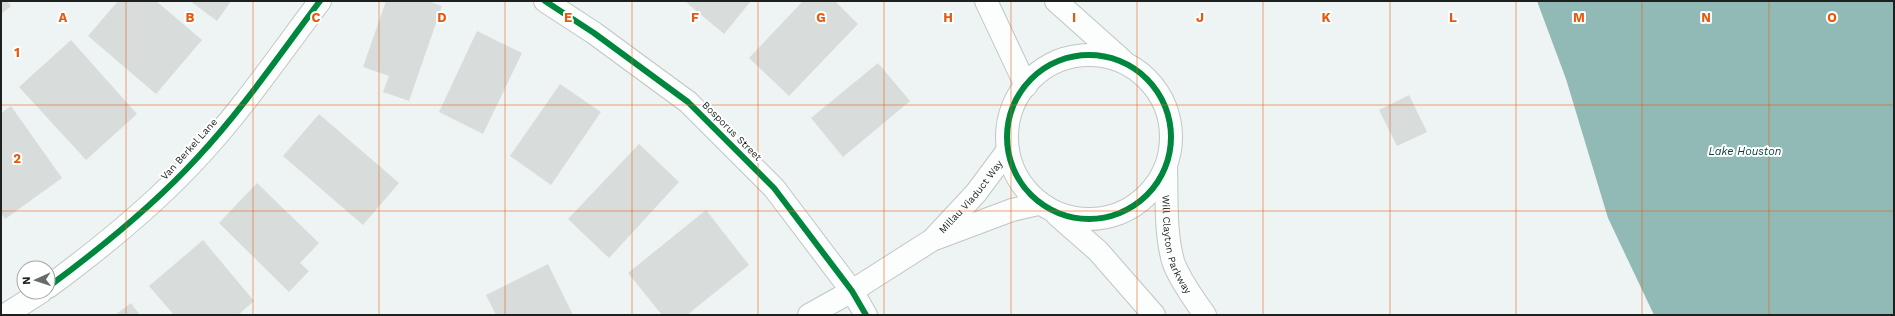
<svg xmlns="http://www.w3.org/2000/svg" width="1895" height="316" viewBox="0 0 1895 316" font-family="'Work Sans',sans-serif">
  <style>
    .water { fill: #91bab7 }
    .building { fill: #d8dddc }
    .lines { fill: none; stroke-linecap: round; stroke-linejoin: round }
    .minor-casing { stroke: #c1c6c5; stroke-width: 24 }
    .tertiary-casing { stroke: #c1c6c5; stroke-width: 24 }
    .minor { stroke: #fcfdfd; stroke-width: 22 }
    .tertiary { stroke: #fcfdfd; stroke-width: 22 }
    .cycleway-casing { stroke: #fff; stroke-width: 8 }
    .cycleway { stroke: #00873e; stroke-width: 6 }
    .grid { fill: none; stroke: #e8590c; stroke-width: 1; stroke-opacity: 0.55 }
    .labels { text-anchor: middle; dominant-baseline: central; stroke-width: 4; stroke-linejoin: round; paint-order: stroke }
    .street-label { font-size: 10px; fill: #1c201f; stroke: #fff }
    .water-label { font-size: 11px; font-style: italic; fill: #063e3c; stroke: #fff }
    .grid-label { font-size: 13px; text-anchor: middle; font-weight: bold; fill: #e8590c; stroke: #fff; stroke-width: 4; stroke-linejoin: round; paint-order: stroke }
  </style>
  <rect width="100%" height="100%" fill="#eef4f3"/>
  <path class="water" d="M1537,1h357v314h-240l-46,-97 -42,-139z"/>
  <path class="building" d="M1,1h6l4,5 -10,8z
    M118,1h38l46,39 -46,54 -68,-58z
    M190,1h41l-14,20z
    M386,1h42l14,5 -33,95 -26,-9 6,-16 -26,-9z
    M688,1h63l-27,33 -37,-31z
    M803,1h32l23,23 -69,72 -40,-38z
    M477,31l45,22 -39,81 -44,-22z
    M71,40l66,74 -51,46 -67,-73z
    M878,63l32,38 -67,56 -32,-39z
    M560,84l41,28 -50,73 -41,-29z
    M1409,95l18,37 -30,14 -18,-36z
    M11,106l51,72 -57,41 -4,-6v-100z
    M319,114l80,69 -36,42 -80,-69z
    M639,144l40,38 -70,76 -41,-39z
    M257,183l62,60 -19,20 9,8 -20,21 -70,-69z
    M706,210l43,55 -62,50h-25l-34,-42z
    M203,240l51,61 -16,14h-64l-25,-29z
    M548,264l25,51h-77l-10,-20z
    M131,303l9,12h-25z"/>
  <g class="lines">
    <g class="minor-casing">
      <g id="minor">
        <path d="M545,1l49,32 94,69 86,86 78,103 14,24"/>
        <path id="s1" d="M935,237l41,-44 32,-43"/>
        <path d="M48,287c53,-39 104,-80 149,-129 45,-48 83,-104 123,-157"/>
        <path d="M5,315l36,-23"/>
        <path d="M809,315l43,-24 80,-51 80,-30 26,-6"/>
      </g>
    </g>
    <g class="tertiary-casing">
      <g id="tertiary">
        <path d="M986,1l40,85"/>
        <path d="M1056,1l66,59"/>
        <circle cx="1089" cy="137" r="82"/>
        <path id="s2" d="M1166,168c1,31 -1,64 7,93 5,16 22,40 32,54"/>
        <path d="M1057,215l41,36 56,64"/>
      </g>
    </g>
    <use href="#minor" class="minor"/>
    <use href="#tertiary" class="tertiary"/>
    <g class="cycleway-casing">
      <path id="cycleway" d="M545,1l49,32 94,69 86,86 78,103 14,24
        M1007 137a82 82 0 1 1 164 0a82 82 0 1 1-164 0Z
        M48,287c53,-39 104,-80 149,-129 45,-48 83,-104 123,-157"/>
    </g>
    <use href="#cycleway" class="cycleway"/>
  </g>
  <path class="grid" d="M126,1v314M253,1v314M379,1v314M505,1v314M632,1v314M758,1v314M884,1v314M1011,1v314M1137,1v314M1263,1v314M1390,1v314M1516,1v314M1642,1v314M1769,1v314M1,105h1893M1,211h1893"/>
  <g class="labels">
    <g class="street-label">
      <text transform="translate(732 131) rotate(45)">Bosporus Street</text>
      <text transform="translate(189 149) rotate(-48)">Van Berkel Lane</text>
      <text stroke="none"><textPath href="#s1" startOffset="54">Millau Viaduct Way</textPath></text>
      <text stroke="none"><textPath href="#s2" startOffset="78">Will Clayton Parkway</textPath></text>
    </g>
    <g class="water-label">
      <text x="1745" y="151">Lake Houston</text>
    </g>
  </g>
  <g class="grid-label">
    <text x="63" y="22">A</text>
    <text x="190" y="22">B</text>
    <text x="316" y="22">C</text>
    <text x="442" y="22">D</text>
    <text x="568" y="22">E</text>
    <text x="695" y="22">F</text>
    <text x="821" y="22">G</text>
    <text x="948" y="22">H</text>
    <text x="1074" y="22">I</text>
    <text x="1200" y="22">J</text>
    <text x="1326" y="22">K</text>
    <text x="1453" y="22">L</text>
    <text x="1579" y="22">M</text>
    <text x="1706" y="22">N</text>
    <text x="1832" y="22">O</text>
    <text x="17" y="57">1</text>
    <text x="17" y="163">2</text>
  </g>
  <rect width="1895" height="316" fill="none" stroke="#1c201f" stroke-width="4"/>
  <g transform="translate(36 280) rotate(267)"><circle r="19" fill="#ffffff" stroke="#a4a6a5"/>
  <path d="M0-3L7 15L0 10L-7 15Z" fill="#666a69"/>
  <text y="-6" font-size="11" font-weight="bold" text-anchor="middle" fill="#1c201f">N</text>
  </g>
</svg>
